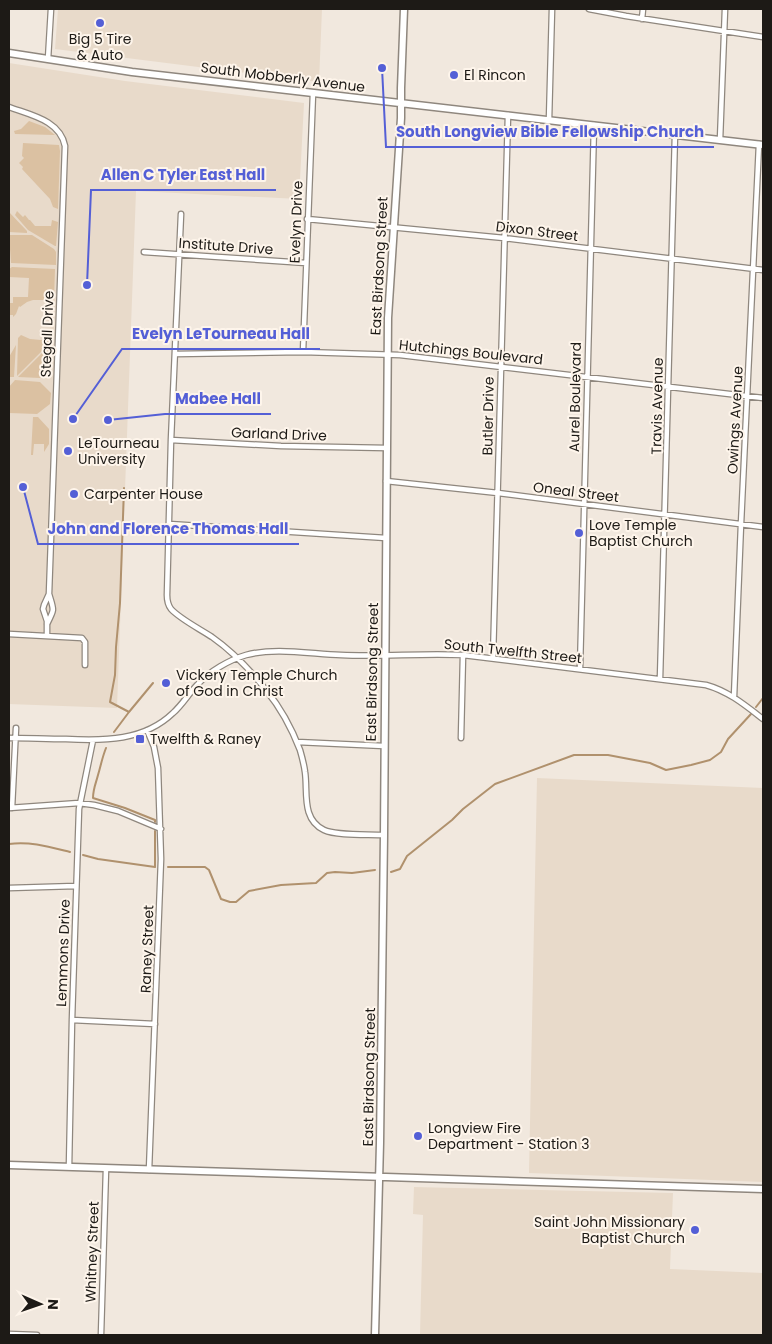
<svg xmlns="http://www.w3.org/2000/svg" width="772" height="1344" viewBox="0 0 772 1344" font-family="Poppins,sans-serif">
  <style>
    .built { fill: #e8daca }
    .green { fill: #dbc1a2 }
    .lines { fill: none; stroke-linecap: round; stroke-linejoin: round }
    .stream { stroke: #b0916d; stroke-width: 2 }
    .street-casing { stroke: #8f877e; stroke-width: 7 }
    .secondary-casing { stroke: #8f877e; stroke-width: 9 }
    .street { stroke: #fff; stroke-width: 4.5 }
    .secondary { stroke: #fff; stroke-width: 6 }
    .poi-dot { fill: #545fd6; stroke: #fef5eb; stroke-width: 2 }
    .labels { text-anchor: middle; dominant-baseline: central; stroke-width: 4; stroke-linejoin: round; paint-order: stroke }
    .poi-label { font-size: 14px; fill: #1d1a16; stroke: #fef5eb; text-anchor: start }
    .street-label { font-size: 14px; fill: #1d1a16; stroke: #fef5eb }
    .leader { fill: none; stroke: #545fd6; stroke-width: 2 }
    .callout-dot { fill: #545fd6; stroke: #fef5eb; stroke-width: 2 }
    .callout-label { font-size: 15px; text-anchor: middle; font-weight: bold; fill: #545fd6; stroke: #fef5eb; stroke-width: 4; stroke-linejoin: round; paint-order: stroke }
  </style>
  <rect width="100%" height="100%" fill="#f1e8de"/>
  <path class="built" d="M58,9h264l-3,73 -264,-33z
    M9,63l116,18 179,22 -5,96 -163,-8 -19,517 -108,-4z
    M537,778l226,10v394l-234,-9z
    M414,1187l259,6 -3,76 93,4v62h-343l3,-120 -10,-1z"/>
  <path class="green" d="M29,121l16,6 10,8 -40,-1 -1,-3 7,-2z
    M23,143l36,2 1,6 -2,58 -5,-2 -3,-8 -28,-30 1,-2 -4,-4 5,-5 -2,-2z
    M17,211l6,6 2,-2 4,5h1l5,6h16l1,-6 6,2 -2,24h-1l-27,-16 -13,-15z
    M9,212l18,19v2l-18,-1z
    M9,235h23l22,14 2,3v13l-45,-2z
    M12,267l43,2 -1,31h-21l-6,2 -7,5 -1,-1 -3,8 -3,3v-2h-4l1,-12h3v-6h15l1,-19 -20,-1v-8z
    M21,335l9,4 22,2 -35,35 1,-38z
    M53,342l-1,25 -12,11 -22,-1z
    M16,345l-2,32h-5v-20z
    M15,380l25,2 11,11 -1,11 -13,10 -28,-1v-26z
    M33,417h5l11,12v15l-5,8v-8h-10l-1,11h-2z"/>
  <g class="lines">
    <path class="stream" d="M756,707l7,-9
      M129,712l24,-29
      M114,732l15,-20 -19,-10 5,-27 1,-28 4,-44 4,-115
      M106,748c-4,10 -5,17 -8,27 -2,8 -5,14 -5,23l32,10 30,12v2
      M9,844c21,-3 41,3 61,8
      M83,855l15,4 57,8v-36
      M168,867h37l4,3 12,29 9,3h6l13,-11 32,-6 35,-2 11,-10 8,-1 17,1 23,-3
      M391,872l9,-3 7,-13 45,-36 11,-11 32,-25 79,-29h34l42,8 16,7 25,-5 19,-5 11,-8 7,-13 23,-25"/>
    <g class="street-casing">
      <path id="street" d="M589,9l37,7 137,21
        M642,19l1,-10
        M48,59l3,-50
        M9,107c21,8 51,13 56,39l-16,448c5,17 6,14 -2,30
        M549,120l3,-111
        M720,140l5,-131
        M181,214l-10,226 -4,155c0,5 1,10 4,14 9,10 29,20 41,28 20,14 39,34 54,53 14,17 26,39 34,60 2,7 4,14 5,22 3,20 -4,47 19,58 13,6 45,4 60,5
        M307,219l197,19 259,32
        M144,252l162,11
        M303,352l10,-259
        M176,354l127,-2 97,3 363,43
        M171,440l110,6 106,2
        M386,481l112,12 265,34
        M169,524l217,14
        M9,634l73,4 3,4v23
        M47,636v-15l-4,-12 1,-4 5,-11
        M493,658l15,-543
        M580,669l14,-544
        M660,679l15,-545
        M734,697l7,-173 18,-380
        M147,730l7,17 4,21 3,91 -12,311
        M9,738c19,0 38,1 57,1 38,2 78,2 107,-26 10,-9 16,-20 25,-29 12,-13 31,-24 48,-29 29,-8 65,-1 95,0 41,2 81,-2 122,0l243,30c22,6 39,20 57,34
        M461,738l2,-83
        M297,742l87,4
        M9,808l70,-5 15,2 24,6 43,18
        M12,808l4,-80
        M9,888l67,-2
        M72,1020l83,4
        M69,1167l3,-147 7,-211 14,-69
        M9,1334l28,1
        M101,1335l5,-166"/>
    </g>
    <g class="secondary-casing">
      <path id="secondary" d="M9,53l123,19 631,73
        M9,1165l754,24
        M375,1335l5,-192 4,-308 4,-517 13,-200v-30l3,-79"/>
    </g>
    <use href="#street" class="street"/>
    <use href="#secondary" class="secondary"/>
  </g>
  <g class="poi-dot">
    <circle cx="100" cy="23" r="5"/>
    <circle cx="454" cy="75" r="5"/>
    <circle cx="68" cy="451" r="5"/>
    <circle cx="74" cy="494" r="5"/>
    <circle cx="579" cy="533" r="5"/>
    <circle cx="166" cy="683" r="5"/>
    <rect x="135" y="734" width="10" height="10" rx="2.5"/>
    <circle cx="418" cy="1136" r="5"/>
    <circle cx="695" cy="1230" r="5"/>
  </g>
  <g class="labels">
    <g class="poi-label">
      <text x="100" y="39" text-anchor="middle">Big 5 Tire<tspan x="100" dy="16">&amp; Auto</tspan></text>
      <text x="464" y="75">El Rincon</text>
      <text x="78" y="443">LeTourneau<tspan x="78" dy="16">University</tspan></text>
      <text x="84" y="494">Carpenter House</text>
      <text x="589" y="525">Love Temple<tspan x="589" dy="16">Baptist Church</tspan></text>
      <text x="176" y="675">Vickery Temple Church<tspan x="176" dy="16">of God in Christ</tspan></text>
      <text x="150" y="739">Twelfth &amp; Raney</text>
      <text x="428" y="1128">Longview Fire<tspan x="428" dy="16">Department - Station 3</tspan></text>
      <text x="685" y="1222" text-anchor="end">Saint John Missionary<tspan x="685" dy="16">Baptist Church</tspan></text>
    </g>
    <g class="street-label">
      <text transform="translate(283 77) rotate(7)">South Mobberly Avenue</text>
      <text transform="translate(296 222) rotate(-88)">Evelyn Drive</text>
      <text transform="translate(537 231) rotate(7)">Dixon Street</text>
      <text transform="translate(226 246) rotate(4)">Institute Drive</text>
      <text transform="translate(379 266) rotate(-87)">East Birdsong Street</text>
      <text transform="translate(47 334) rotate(-88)">Stegall Drive</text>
      <text transform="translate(471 352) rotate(6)">Hutchings Boulevard</text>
      <text transform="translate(575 397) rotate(-89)">Aurel Boulevard</text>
      <text transform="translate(657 406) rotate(-89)">Travis Avenue</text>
      <text transform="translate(488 416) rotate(-89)">Butler Drive</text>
      <text transform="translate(735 420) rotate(-87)">Owings Avenue</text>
      <text transform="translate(279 434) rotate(2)">Garland Drive</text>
      <text transform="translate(576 492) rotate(7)">Oneal Street</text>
      <text transform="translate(513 651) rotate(6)">South Twelfth Street</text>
      <text transform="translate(372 672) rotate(-89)">East Birdsong Street</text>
      <text transform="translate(147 949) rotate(-88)">Raney Street</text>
      <text transform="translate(63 953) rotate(-88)">Lemmons Drive</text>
      <text transform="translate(369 1077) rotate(-89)">East Birdsong Street</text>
      <text transform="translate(92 1252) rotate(-88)">Whitney Street</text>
    </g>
  </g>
  <path class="leader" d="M382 68L386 147H714M87 285L91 190H276M73 419L122 349H320M108 420L165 414H271M23 487L38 544H299"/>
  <g class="callout-dot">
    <circle cx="382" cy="68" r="5"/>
    <circle cx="87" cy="285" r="5"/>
    <circle cx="73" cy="419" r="5"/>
    <circle cx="108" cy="420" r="5"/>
    <circle cx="23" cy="487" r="5"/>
  </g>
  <g class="callout-label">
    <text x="550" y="137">South Longview Bible Fellowship Church</text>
    <text x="183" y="180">Allen C Tyler East Hall</text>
    <text x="221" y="339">Evelyn LeTourneau Hall</text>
    <text x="218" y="404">Mabee Hall</text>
    <text x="168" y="534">John and Florence Thomas Hall</text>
  </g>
  <rect width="772" height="1344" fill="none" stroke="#1d1a16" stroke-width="20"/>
  <g transform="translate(40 1304) rotate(92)" stroke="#fef5eb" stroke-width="4" paint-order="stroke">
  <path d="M0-4L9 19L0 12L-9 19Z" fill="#1d1a16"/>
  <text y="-8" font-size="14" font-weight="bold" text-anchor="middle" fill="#1d1a16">N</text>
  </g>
</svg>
